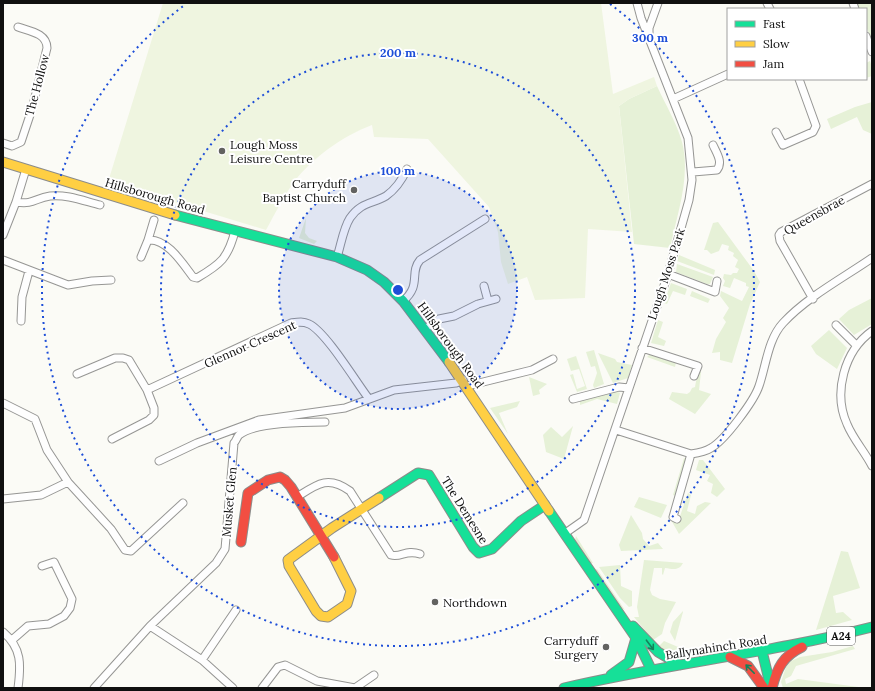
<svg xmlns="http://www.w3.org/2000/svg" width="875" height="691" viewBox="0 0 875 691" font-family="Lora,serif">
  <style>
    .green { fill: #e6f1d7 }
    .pitch { fill: #eff5e0 }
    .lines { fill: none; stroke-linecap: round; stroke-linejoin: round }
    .street-casing { stroke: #969694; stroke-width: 9 }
    .fast-casing { stroke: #8c8c8a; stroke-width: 11 }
    .slow-casing { stroke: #8c8c8a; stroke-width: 11 }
    .jam-casing { stroke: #8c8c8a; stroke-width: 11 }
    .street { stroke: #fefefe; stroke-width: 7 }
    .fast { stroke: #16e098; stroke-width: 9 }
    .slow { stroke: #ffcf43; stroke-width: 9 }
    .jam { stroke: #f24e42; stroke-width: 9 }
    .oneway { stroke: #13825b }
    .ring { fill: none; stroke: #1d4ed8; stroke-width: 2; stroke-dasharray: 2 4 }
    .poi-dot { fill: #626260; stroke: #fff; stroke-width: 1.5 }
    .labels { text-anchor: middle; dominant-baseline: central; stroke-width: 4; stroke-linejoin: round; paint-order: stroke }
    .shield { fill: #fff; stroke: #585858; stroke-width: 1 }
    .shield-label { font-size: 11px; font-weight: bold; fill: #101010 }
    .street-label { font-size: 12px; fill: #101010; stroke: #fff }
    .poi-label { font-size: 12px; fill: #101010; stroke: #fff; text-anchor: start }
    .centre { fill: #1d4ed8; stroke: #fff; stroke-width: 2 }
    .ring-label { font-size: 12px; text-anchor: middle; font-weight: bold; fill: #1d4ed8; stroke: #fff; stroke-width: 4; stroke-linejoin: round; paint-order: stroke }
  </style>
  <rect width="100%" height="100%" fill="#fbfbf6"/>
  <path class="green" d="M857,3h15v39l-6,-16v-17h-7z
    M870,61l2,6v9l-6,2v-15z
    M657,86c8,18 20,37 25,56 9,35 -5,72 -12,106l-36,-4 -15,-138 10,-7z
    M872,102v32l-9,-4 -6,-13 -26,12 -4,-10 28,-12z
    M306,218l-1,15 4,5 8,3 -3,3 -15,-6z
    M718,222l36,49 6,11 -10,22 -18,59 -12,-3v-8l-8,1 4,-14 10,-17 -3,-4 6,-10 -9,-12 1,-5 21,10 7,-14 -3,-1v-3l-12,-5 -4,10 -7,-2 2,-5 -2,-3 1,-4 7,1 2,-2h4l2,-4 -4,-2 3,-7 -5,-4 1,-3 -6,-3 1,-4 -7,-2 -3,7 -8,3 -4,-4h-3l9,-27z
    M679,255l36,15 -1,5 -37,-14z
    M677,264l36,13 -3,7h-3l-31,-12z
    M671,283l16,6 -2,6 -12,-4 -6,13 -3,-1z
    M692,291l18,8 -2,4 -18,-7z
    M872,298v26l-18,11 -15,-16 10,-9z
    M658,320l5,2 -5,15 8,4 -2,5 -13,-3z
    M829,330l18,18 -10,21 -21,-15 -5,-8z
    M594,350l10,34 -10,4 -1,-3 4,-12 -2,-7 -4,1 -5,-15z
    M598,353l17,6 2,3 15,3 -4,13 -15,5z
    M650,354l26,8 -1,5 -28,-10z
    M576,356l11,33 -10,3 -7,-17 3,-1 4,15 8,-3 -6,-17 -8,2 -4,-12z
    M698,370l3,2 -2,18 12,4 -16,20 -26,-15 3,-7 15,2 3,-2 2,-4 3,-1z
    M529,377l18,7 -8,6 1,4 -7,2z
    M615,391l5,2 -3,11 -20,-5 -17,6v-5z
    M520,401l-3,6 -18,6 9,21 -18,-26z
    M573,426l-9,33 -18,-7 -3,-17 8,-8 11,10z
    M684,458l3,1 -11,37 -3,-1z
    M699,460h4l22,29 -8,8 -6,-4 2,-9 -6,-3 3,-6 -14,-5z
    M688,493l3,2 -4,16 8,3 2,-8 8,-4 6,1 -32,31 -8,-14 7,2z
    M639,497l28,8 -6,13 -27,-11z
    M631,515l11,18 1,6 6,7 9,-3 5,6 -42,2 -2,-6z
    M576,536l17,27h-2l-16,-23z
    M841,551l7,1 12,36 -27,8 3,17 7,-1 9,8 -36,10z
    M644,560l39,3c-4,8 -10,6 -18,5l-2,7 -1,-1v-6h-8l-4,22 2,5 8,4 16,3 -11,21 -3,11 -9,6 -19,-23h5l-2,-10z
    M620,565l1,21 11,5v15l-3,1 -9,-9 -21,-31z
    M597,569l28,41 -5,-3 -25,-37z
    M683,611v1l-8,29 -5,-9 3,-10z
    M664,641l26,11 -9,3 -15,-2 -7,-7z
    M853,646l2,3 -59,17 -5,10 -6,3 1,5 12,-5 68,9h-83l-2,-6 5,-15 5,-6 9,-4 32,-5z"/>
  <path class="pitch" d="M163,3h438l12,91 41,-17 3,9 -28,13 -10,7 13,126 -44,-3 -3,69 -50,2 -8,-23 -19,7 -7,-22 -3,-30 -9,-25 -61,-68 -54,-2 -2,-12c-29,11 -59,32 -78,57 -11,15 -19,32 -28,48l-158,-48z"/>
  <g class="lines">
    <g class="street-casing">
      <path id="street" d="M767,3l3,6
        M853,3l2,6
        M649,35v-7l9,-25
        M866,36l6,16
        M673,99l55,-25
        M776,132l7,13 30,-13 3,-6 -17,-47
        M3,143l9,3 9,-4 11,-33 15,-61c0,-15 -18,-17 -29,-21
        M693,172l24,-2c6,-8 0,-16 -4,-25
        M16,202c18,3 19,-4 34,-6 16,-2 34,5 50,9
        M3,235l13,-33 10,-33
        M148,240l6,-20
        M141,257l7,-17c19,-2 35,24 45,37l4,1c24,-14 31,-20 38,-47
        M337,257c4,-12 6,-28 13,-39 11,-16 22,-14 36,-22 10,-7 16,-16 21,-27
        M3,260l65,25 24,-4 19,-1
        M668,274l47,18 2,-11
        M484,286l4,15
        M813,299l-33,-58 -1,-6 2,-3 91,-48
        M403,301c19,-16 6,-28 17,-41l65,-41
        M21,321l1,-24 7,-26
        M836,325l20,20
        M425,329l14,-10 15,-3 24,-12 18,-5
        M872,331c-28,20 -39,62 -25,93 6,15 18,28 25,42
        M642,348l56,18 -4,10
        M77,374l38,-16h8l6,2 18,30 7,18v7l-5,5 -37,19
        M467,386l65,-16 21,-11
        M147,390l144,-67c7,-1 12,-2 18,1 17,8 47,58 60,75
        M573,399l46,-12 10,1
        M3,403l32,16 12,31 21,32
        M616,430l75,24c7,-1 14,-2 20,-6 14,-8 43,-47 48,-62 7,-20 9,-47 24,-63 24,-26 60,-45 89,-65
        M159,461l38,-18 62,-23 86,-12 49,-18 62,-7 7,-3
        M297,497c20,-13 31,-22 53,-6l41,64c10,3 15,-6 29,-1
        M3,499l38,-4 27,-13 43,47 14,21 6,1 52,-48
        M677,519l-4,-2 18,-63
        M564,534l20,-14 84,-246 21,-74 3,-20 -4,-42 -47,-120 -4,-15
        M150,626l66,-63 9,-14 9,-106c2,-2 3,-6 5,-8 16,-13 65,-13 86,-13
        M3,632c19,16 18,33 15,56
        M12,640l16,-14 21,-2 15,-8 6,-8 2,-9 -18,-37 -12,4
        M202,660l34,-50
        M94,688l56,-62 52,34 31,28
        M262,688l16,-21 7,-2 32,16 38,7 19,-13"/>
    </g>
    <g class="fast-casing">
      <path id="fast" d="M175,215l162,42 30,13 17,12 19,19 46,61
        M379,498l39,-25 11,2 44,72 6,6 13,-4 29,-28 24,-16
        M549,511l87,127 15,31
        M633,626l25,26 22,13
        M762,651l9,37
        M611,675l18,-13 7,-24
        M564,688c102,-24 206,-35 308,-61"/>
    </g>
    <g class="slow-casing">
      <path id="slow" d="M3,162l172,53
        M449,362l100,149
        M334,557l17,34 -4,13 -19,13 -7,-1 -5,-5 -27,-45 -1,-6 44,-32 47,-30"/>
    </g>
    <g class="jam-casing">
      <path id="jam" d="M241,542l7,-49 20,-13 12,-3 5,3 6,7 43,70
        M730,657l18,9 16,22
        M772,688c5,-20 11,-32 30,-41"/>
    </g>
    <use href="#street" class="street"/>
    <use href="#fast" class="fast"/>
    <use href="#slow" class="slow"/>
    <use href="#jam" class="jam"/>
  </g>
  <defs><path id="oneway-shaft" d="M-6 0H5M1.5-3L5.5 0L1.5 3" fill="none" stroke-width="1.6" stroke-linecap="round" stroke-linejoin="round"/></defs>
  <g class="oneway">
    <use href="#oneway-shaft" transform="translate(650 645) rotate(53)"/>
    <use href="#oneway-shaft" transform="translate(750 669) rotate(-135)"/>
  </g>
  <circle cx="398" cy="290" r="119" fill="#1d4ed8" fill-opacity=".12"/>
  <g class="ring">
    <circle cx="398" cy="290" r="119"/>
    <circle cx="398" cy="290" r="237"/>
    <path d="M610 4A356 356 0 1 1 186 4"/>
  </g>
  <g class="poi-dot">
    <circle cx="222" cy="151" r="4"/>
    <circle cx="354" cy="190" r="4"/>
    <circle cx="435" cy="602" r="4"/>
    <circle cx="606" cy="647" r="4"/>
  </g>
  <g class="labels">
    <rect class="shield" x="827" y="627" width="28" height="18" rx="3"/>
    <g class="shield-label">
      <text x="841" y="636">A24</text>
    </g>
    <g class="street-label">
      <text transform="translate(37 85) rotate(-75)">The Hollow</text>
      <text transform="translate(155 196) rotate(16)">Hillsborough Road</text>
      <text transform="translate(814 215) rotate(-29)">Queensbrae</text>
      <text transform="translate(666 274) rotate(-72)">Lough Moss Park</text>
      <text transform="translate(250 344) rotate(-24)">Glennor Crescent</text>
      <text transform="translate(451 345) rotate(54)">Hillsborough Road</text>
      <text transform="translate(229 502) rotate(-85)">Musket Glen</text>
      <text transform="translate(465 510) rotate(58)">The Demesne</text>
      <text transform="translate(716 647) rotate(-9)">Ballynahinch Road</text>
    </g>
    <g class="poi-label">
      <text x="230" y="144">Lough Moss<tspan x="230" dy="14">Leisure Centre</tspan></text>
      <text x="346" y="183" text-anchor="end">Carryduff<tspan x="346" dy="14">Baptist Church</tspan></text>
      <text x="443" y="602">Northdown</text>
      <text x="598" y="640" text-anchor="end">Carryduff<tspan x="598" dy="14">Surgery</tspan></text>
    </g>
  </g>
  <circle cx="398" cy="290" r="6" class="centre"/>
  <g class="ring-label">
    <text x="650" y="42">300 m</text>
    <text x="398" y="57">200 m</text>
    <text x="398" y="175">100 m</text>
  </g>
  <rect width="875" height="691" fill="none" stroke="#101010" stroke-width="8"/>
  <rect x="727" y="8" width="140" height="72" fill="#ffffff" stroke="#9f9f9f"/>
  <rect x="735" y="21" width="20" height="6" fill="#16e098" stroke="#9f9f9f"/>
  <text x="763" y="28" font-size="12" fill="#101010">Fast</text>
  <rect x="735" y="41" width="20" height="6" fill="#ffcf43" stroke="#9f9f9f"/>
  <text x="763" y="48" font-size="12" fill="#101010">Slow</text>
  <rect x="735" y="61" width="20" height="6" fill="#f24e42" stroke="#9f9f9f"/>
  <text x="763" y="68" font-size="12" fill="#101010">Jam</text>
</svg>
